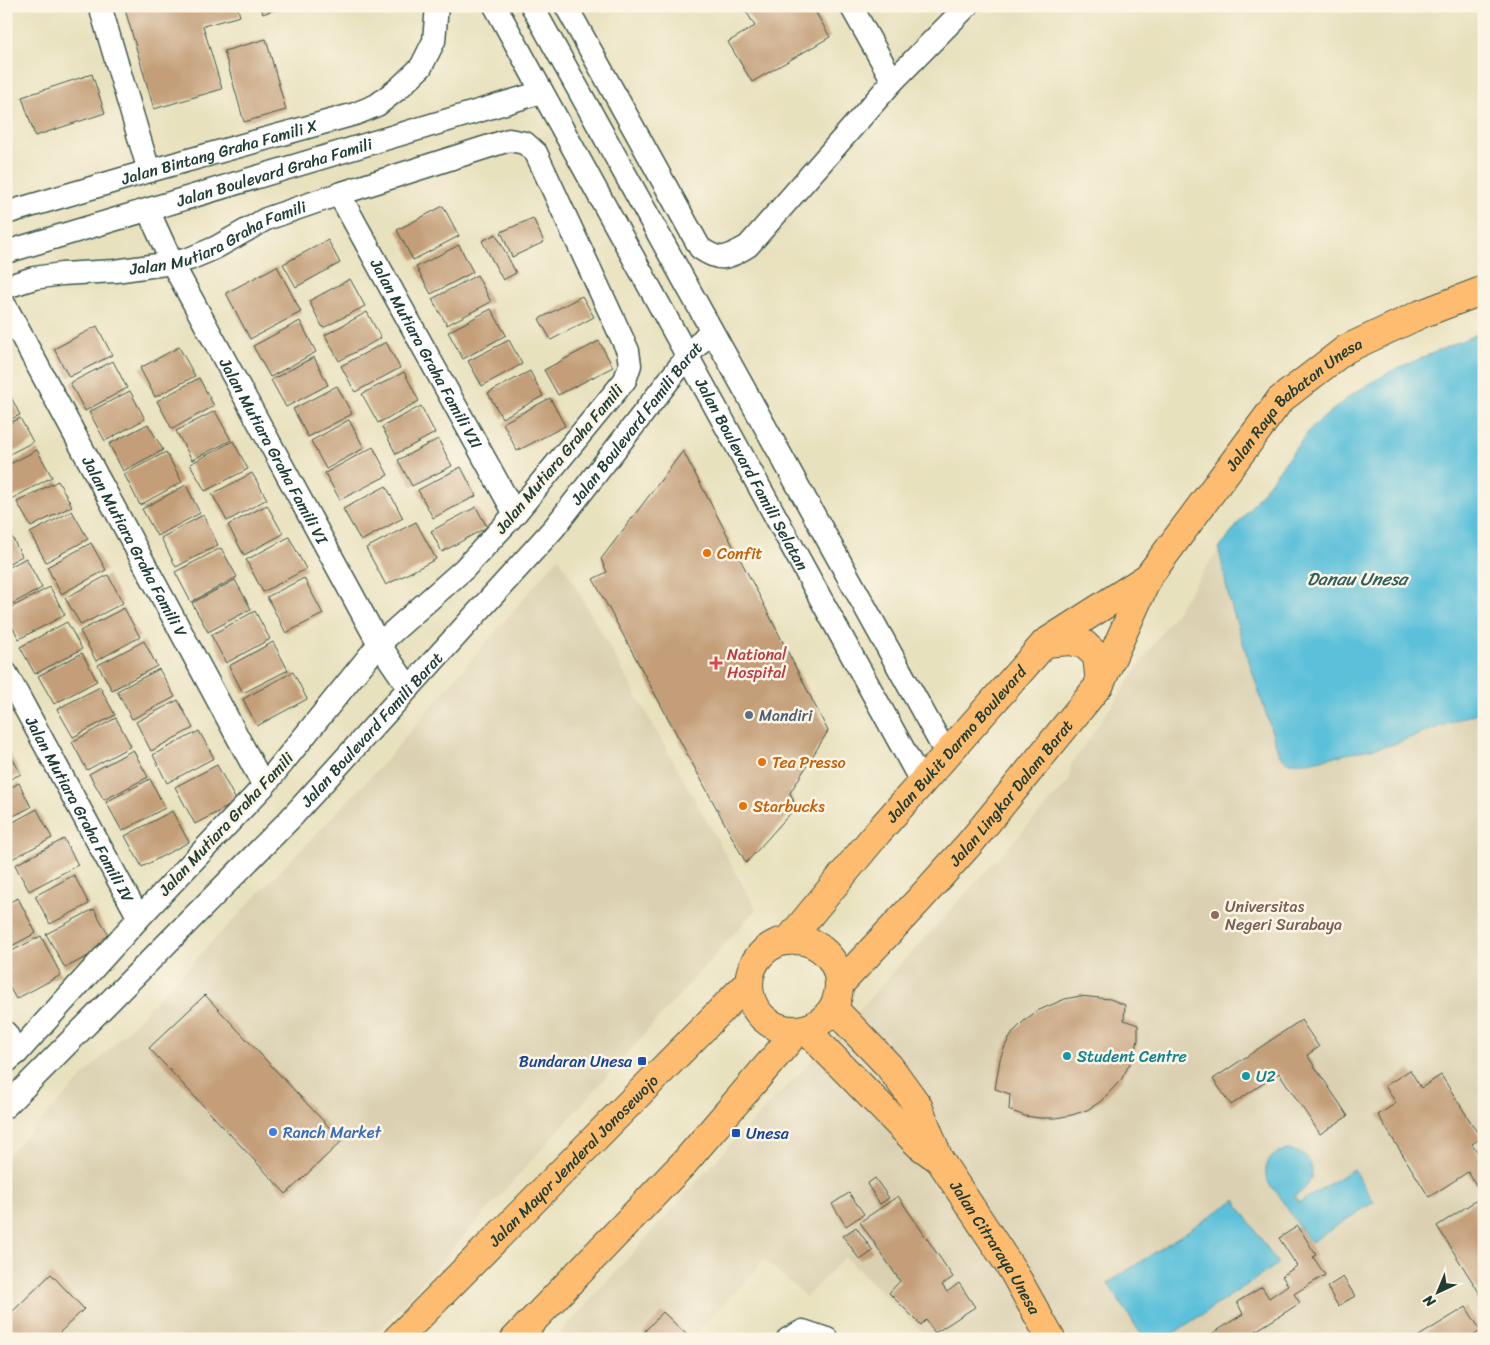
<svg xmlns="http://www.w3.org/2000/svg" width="1490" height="1345" viewBox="0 0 1490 1345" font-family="Sriracha,sans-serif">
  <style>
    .built { fill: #dbd1b2 }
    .water { fill: #5cc0da; stroke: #3e7e87 }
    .building { fill: #c39e78 }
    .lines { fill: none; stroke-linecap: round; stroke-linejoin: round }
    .minor-casing { stroke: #3d5649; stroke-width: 25 }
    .major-casing { stroke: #3d5649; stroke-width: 30 }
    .minor { stroke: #fff; stroke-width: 22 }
    .major { stroke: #febc70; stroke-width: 28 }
    .food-dot { fill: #e8710a; stroke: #fcf5e5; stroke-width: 2 }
    .health-dot { fill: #e0444e; stroke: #fcf5e5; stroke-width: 2 }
    .service-dot { fill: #5c6f8a; stroke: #fcf5e5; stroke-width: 2 }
    .education-dot { fill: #8d6e63; stroke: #fcf5e5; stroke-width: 2 }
    .culture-dot { fill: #0f9aa8; stroke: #fcf5e5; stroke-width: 2 }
    .transit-dot { fill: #1a4fb4; stroke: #fcf5e5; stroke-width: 2 }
    .shop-dot { fill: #3f7fe0; stroke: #fcf5e5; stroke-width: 2 }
    .labels { text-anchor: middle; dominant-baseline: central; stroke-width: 5; stroke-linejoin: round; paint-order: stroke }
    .street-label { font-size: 16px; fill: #1f3d34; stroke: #fcf5e5 }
    .food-label { font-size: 16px; fill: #c56008; stroke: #fcf5e5; text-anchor: start }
    .health-label { font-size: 16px; fill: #be3a42; stroke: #fcf5e5; text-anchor: start }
    .service-label { font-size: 16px; fill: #4e5e75; stroke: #fcf5e5; text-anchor: start }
    .education-label { font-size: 16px; fill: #785e54; stroke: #fcf5e5; text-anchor: start }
    .culture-label { font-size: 16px; fill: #0d838f; stroke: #fcf5e5; text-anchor: start }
    .transit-label { font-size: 16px; fill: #164399; stroke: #fcf5e5; text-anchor: end }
    .shop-label { font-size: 16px; fill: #366cbe; stroke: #fcf5e5; text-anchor: start }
    .water-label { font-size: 18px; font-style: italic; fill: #2e5e5e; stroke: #fcf5e5 }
  </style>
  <rect width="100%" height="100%" fill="#fcf5e5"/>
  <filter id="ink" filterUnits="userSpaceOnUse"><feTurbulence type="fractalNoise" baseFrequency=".02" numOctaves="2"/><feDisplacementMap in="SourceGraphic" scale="10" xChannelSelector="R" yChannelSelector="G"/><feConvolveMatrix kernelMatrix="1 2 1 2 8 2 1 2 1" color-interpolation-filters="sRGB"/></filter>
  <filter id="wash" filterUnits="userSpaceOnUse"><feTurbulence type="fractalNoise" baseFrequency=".0096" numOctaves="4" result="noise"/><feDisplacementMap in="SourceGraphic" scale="20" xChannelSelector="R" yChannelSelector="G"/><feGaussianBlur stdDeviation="1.12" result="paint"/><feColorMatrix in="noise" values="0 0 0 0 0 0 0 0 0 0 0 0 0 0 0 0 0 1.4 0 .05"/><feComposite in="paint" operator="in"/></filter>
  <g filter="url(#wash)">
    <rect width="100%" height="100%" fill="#e8e1be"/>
    <path class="built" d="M1484,331v1008h-554l-85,-82 -39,40 -41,-37 -74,79h-136l175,-194 92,-95 247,-269 2,-16 148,-216 92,-121 40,-33 40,-24z
      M559,557l197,352 -384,430h-366v-182l372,-388z"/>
    <path class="water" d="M1484,331v379l-93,35 -84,17h-20l-8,-8 -50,-155 -10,-50 92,-121 40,-33 40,-24z
      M1284,1150c32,-1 38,33 10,46l5,7 54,-34 21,33 -64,41 -33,-50c-17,-15 -15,-35 7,-43z
      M1235,1200l43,64 -113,75h-21l-36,-56z"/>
    <g id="blocks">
      <path class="building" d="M124,6h113l3,10 -37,10 19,63 -68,20z
        M260,6h23l-20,8z
        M743,6h69l18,31 -78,45 -24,-40 27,-16z
        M266,39l20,71 -42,12 -20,-71z
        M92,74l13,39 -70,23 -13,-39z
        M443,206l16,30 -46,24 -16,-30z
        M533,218l11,24 -32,15 -11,-25z
        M496,234l20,39 -13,7 -21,-39z
        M328,240l12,23 -44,24 -13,-23z
        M459,245l14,27 -42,22 -15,-27z
        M277,266l24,46 -51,27 -24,-46z
        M477,275l14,27 -44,23 -15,-26z
        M350,279l15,27 -42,22 -14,-27z
        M582,296l12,21 -43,23 -12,-21z
        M491,309l15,26 -43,24 -15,-27z
        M367,312l14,26 -42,23 -14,-26z
        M300,321l16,31 -46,25 -17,-31z
        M97,326l15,29 -43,22 -15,-28z
        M509,340l13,24 -40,22 -14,-25z
        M599,341l14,26 -55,28 -14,-25z
        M386,342l14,26 -45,24 -14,-26z
        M179,347l16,29 -40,21 -15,-29z
        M314,357l14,28 -42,22 -15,-27z
        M113,361l14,27 -42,23 -15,-28z
        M530,371l13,25 -41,22 -14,-25z
        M404,372l15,29 -41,22 -16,-29z
        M199,378l15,28 -42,23 -15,-28z
        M337,386l15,28 -44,23 -15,-28z
        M6,387l14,28 -14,6z
        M130,391l15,28 -40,22 -16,-29z
        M550,398l15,28 -48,25 -14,-28z
        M421,406l14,27 -39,21 -14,-27z
        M215,411l16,29 -39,20 -16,-29z
        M20,418l13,24 -27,14v-31z
        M349,420l15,28 -38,21 -15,-28z
        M148,424l15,26 -40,21 -14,-27z
        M438,439l14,27 -40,20 -14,-26z
        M233,441l15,28 -43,22 -15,-27z
        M373,447l15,28 -48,25 -15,-27z
        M37,450l15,27 -41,22 -5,-9v-24z
        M683,451l76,144 69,136 -38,62 6,14 -50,56 -153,-284 14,-7 -6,-13z
        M166,452l16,30 -42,23 -16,-31z
        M461,467l15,29 -43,22 -15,-28z
        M252,473l15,26 -40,22 -15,-27z
        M58,481l14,25 -41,21 -14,-25z
        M186,485l14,28 -43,23 -15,-27z
        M386,486l17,32 -42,23 -18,-32z
        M267,505l16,29 -39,21 -16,-30z
        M476,507l11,20 -45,25 -11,-21z
        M72,511l16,28 -42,23 -16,-29z
        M203,515l15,30 -42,22 -15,-29z
        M416,522l20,37 -50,26 -20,-37z
        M6,526l16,30 -16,9z
        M289,537l17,32 -43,23 -17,-32z
        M91,543l15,27 -45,24 -14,-27z
        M221,548l16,29 -46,25 -16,-30z
        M26,558l16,30 -36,19v-38z
        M108,575l15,28 -42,22 -16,-27z
        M304,578l19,36 -37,19 -19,-36z
        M235,580l16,29 -43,23 -16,-29z
        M50,587l15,28 -46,24 -13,-24v-5z
        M124,608l16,29 -44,24 -16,-30z
        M255,611l15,28 -44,24 -15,-28z
        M67,622l15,27 -47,25 -15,-27z
        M144,641l13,25 -45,24 -14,-25z
        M273,642l15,28 -45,23 -14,-27z
        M82,653l15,28 -43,23 -16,-28z
        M159,669l16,28 -43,22 -15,-28z
        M293,672l14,27 -50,27 -14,-27z
        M100,687l15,28 -42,22 -16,-28z
        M178,700l15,28 -42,23 -15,-29z
        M116,718l15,28 -44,24 -15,-28z
        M199,731l15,27 -47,25 -14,-28z
        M6,747l15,27 -15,7z
        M133,750l15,27 -44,23 -15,-26z
        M217,765l20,37 -42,22 -20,-37z
        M150,779l15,29 -43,23 -16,-29z
        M19,783l12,24 -25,13v-30z
        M37,809l15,29 -42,22 -4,-7v-27z
        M172,811l17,31 -47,25 -17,-31z
        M64,839l14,26 -49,26 -14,-26z
        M74,875l15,29 -39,20 -15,-28z
        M18,898l18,35 -30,16v-45z
        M94,909l19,34 -48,25 -19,-34z
        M41,936l20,39 -45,24 -10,-18v-27z
        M205,995l137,146 -56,53 -137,-146z
        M1080,996l30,3 15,6 -1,15 14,5v15l-3,14 -14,26 -21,22 -13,8 -15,5 -16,3h-16l-15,-2 -16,-6 1,-16 -15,-5 5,-30 6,-15 8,-13 11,-11 12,-9 28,-12z
        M1301,1020l18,27 -12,8 41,61 -28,18 -41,-61 -48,32 -18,-26z
        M1410,1070l11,18 20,-13 40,63 -9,6 12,18 -4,2 4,6v130l-47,-74 46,-30 -15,-24 -39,25 -51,-82 18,-12 -11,-17z
        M875,1178l14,20 -9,6 -13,-20z
        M849,1193l15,21 -18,12 -14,-22z
        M898,1196l55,81 -11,8 5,7 12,-9 16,24 -40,26 -9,-13 -5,5 -32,-32 11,-12 -40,-59z
        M1298,1226l18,29 -3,2 12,18 -31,19 6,9 -57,36h-39l39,-25 -6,-12 25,-15 7,11 19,-13 -6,-9 15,-10 -18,-28z
        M856,1227l17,24 -13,9 -17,-24z
        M51,1274l33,35 -31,30h-47v-35l7,7z
        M1343,1277l12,19 -17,10 -11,-19z
        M1466,1307l15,24 -13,8h-54z
        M663,1312l28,27h-42l-6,-6z"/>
    </g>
  </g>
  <g filter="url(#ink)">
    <use href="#blocks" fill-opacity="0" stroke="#3d5649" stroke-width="1"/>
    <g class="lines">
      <g class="minor-casing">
        <g id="minor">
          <path d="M100,6l49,165"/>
          <path id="s1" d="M495,6l427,777"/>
          <path d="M532,6l415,749"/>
          <path d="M566,6l134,242c21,15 27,10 48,-2l145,-165 74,-75"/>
          <path d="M851,6l42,75"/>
          <path id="s2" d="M339,194l176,320"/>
          <path id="s3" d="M148,210l24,53 207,381 30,44"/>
          <path id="s4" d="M6,213l143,-42 206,-57 22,-9 22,-17 22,-21 13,-26 3,-35"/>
          <path id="s5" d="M6,252l536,-160"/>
          <path id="s6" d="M6,287l28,-9 28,-4 53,-3 57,-8 17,-4 26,-11 51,-29 73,-25 170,-54 16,3 11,10 92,198 2,14 -5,15 -110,134 -51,55 -85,75 -115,142 -125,132 -122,135 -11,9"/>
          <path id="s7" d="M6,307l258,479"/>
          <path id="s8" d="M6,673l133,245"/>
          <path d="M6,1033l11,20"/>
          <path id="s9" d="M6,1106l284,-287 264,-291 133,-171 24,-27"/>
          <path d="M788,1339l15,-8 24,8"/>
        </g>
      </g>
      <g class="major-casing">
        <g id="major">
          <path d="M1045,643l25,-2 14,3 13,12 3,28"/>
          <circle cx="794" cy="985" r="45"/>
          <path id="s10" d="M788,941l90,-109 167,-189 103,-66"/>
          <path id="s11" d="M839,985l80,-85 52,-58 129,-158 48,-107 132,-177 66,-51 75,-35 63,-24"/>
          <path id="s12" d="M833,1008l56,58 29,40 21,53 74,112 38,68"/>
          <path d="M805,1029l114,116 18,13"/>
          <path id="s13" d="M397,1339l352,-357"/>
          <path d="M515,1339l170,-177 113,-132"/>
        </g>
      </g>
      <use href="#minor" class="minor"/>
      <use href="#major" class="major"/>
    </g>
  </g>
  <g class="food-dot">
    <circle cx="707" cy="553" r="5"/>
    <circle cx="762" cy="762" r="5"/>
    <circle cx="743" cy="806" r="5"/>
  </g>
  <path class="health-dot" d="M713.5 655.5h5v5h5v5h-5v5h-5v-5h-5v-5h5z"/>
  <circle class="service-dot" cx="749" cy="715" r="5"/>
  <circle class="education-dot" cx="1215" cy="915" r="5"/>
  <g class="culture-dot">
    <circle cx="1067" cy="1056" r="5"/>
    <circle cx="1246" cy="1076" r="5"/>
  </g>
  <g class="transit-dot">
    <rect x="637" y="1056" width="10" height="10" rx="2.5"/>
    <rect x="731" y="1128" width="10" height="10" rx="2.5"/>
  </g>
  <circle class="shop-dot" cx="273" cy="1132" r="5"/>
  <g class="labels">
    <g class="street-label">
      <text stroke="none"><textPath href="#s4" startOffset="222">Jalan Bintang Graha Famili X</textPath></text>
      <text stroke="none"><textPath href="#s5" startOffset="280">Jalan Boulevard Graha Famili</textPath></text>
      <text stroke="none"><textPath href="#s6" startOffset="220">Jalan Mutiara Graha Famili</textPath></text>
      <text stroke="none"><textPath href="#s2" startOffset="182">Jalan Mutiara Graha Famili VII</textPath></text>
      <text stroke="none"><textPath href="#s11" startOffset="744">Jalan Raya Babatan Unesa</textPath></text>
      <text stroke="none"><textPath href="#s9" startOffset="930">Jalan Boulevard Famili Barat</textPath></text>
      <text stroke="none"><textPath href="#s3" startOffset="272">Jalan Mutiara Graha Famili VI</textPath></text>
      <text transform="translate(559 459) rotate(-50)">Jalan Mutiara Graha Famili</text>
      <text stroke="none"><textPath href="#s1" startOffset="534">Jalan Boulevard Famili Selatan</textPath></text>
      <text stroke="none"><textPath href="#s7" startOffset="272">Jalan Mutiara Graha Famili V</textPath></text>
      <text stroke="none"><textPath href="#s9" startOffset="525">Jalan Boulevard Famili Barat</textPath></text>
      <text stroke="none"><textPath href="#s10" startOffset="259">Jalan Bukit Darmo Boulevard</textPath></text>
      <text stroke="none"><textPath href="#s11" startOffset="258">Jalan Lingkar Dalam Barat</textPath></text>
      <text stroke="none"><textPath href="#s8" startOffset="155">Jalan Mutiara Graha Famili IV</textPath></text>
      <text transform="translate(226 824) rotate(-47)">Jalan Mutiara Graha Famili</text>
      <text stroke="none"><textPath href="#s13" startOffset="251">Jalan Mayor Jenderal Jonosewojo</textPath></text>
      <text stroke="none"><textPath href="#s12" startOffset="292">Jalan Citraraya Unesa</textPath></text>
    </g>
    <g class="food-label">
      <text x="717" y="553">Confit</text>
      <text x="772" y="762">Tea Presso</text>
      <text x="753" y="806">Starbucks</text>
    </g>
    <g class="health-label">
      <text x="727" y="654">National<tspan x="727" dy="18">Hospital</tspan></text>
    </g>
    <g class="service-label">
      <text x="759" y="715">Mandiri</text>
    </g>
    <g class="education-label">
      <text x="1225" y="906">Universitas<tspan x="1225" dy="18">Negeri Surabaya</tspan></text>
    </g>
    <g class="culture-label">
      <text x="1077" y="1056">Student Centre</text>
      <text x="1256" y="1076">U2</text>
    </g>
    <g class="transit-label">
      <text x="632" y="1061">Bundaran Unesa</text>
      <text x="746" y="1133" text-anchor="start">Unesa</text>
    </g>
    <g class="shop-label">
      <text x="283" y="1132">Ranch Market</text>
    </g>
    <g class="water-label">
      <text x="1357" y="579">Danau Unesa</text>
    </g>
  </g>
  <rect width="1490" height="1345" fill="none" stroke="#fcf5e5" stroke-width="25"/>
  <g transform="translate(1438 1292) rotate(224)" stroke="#fcf5e5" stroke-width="4" paint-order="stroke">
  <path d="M0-4L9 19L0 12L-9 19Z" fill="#1f3d34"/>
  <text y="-8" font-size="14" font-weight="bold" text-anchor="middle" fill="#1f3d34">N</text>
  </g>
</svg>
